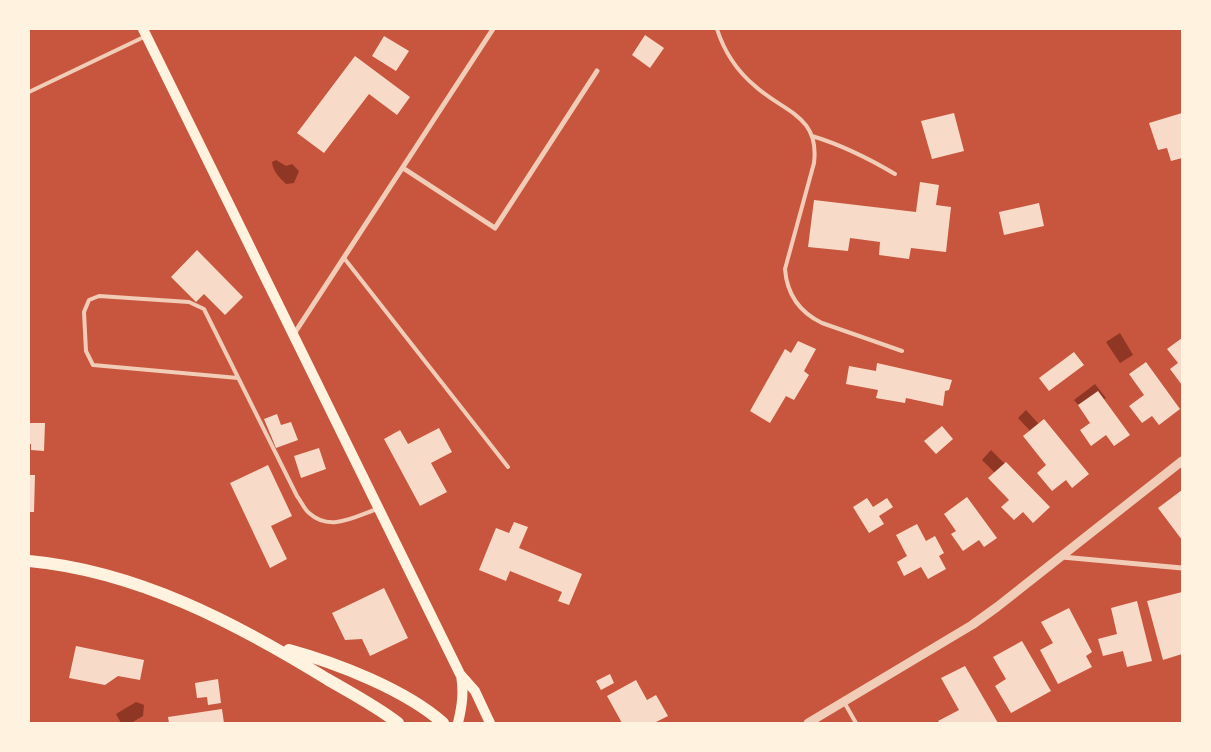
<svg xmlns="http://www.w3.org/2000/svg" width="1211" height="752" viewBox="0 0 1211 752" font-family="Commissioner,sans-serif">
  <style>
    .water { fill: #8f3625 }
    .building { fill: #f7dbc8 }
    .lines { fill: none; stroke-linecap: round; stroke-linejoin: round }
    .service { stroke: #f1ccb7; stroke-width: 4 }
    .minor { stroke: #f1ccb7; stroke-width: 5 }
    .tertiary { stroke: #f1ccb7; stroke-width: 9 }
    .secondary { stroke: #fff3e0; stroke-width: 10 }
    .primary { stroke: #fff3e0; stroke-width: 12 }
  </style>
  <rect width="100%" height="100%" fill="#c8553d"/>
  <path class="water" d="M276,160l10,6 6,-2 7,7 -5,12 -8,1c-6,-6 -13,-12 -14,-22z
    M1120,333l13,22 -13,8 -14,-21z
    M1095,384l11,14 -5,3 -22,5 -5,-6z
    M1026,410l21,23 -8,7 -21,-22z
    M991,450l20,20 -10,9 -19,-19z
    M136,702l8,3 -1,11 -12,7h-10l-5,-9z"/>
  <path class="building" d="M645,35l19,13 -14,20 -18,-13z
    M384,36l25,15 -13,20 -24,-15z
    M355,56l55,41 -13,18 -28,-21 -45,59 -27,-20z
    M954,113l10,38 -32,8 -11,-38z
    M1182,113v45l-11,3 -4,-13 -9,2 -9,-27z
    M920,182l19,3 -3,20 15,2 -5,45 -35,-4 -2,11 -30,-4 1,-13 -30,-4 -2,13 -40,-4 6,-47 102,12z
    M1039,203l5,23 -40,9 -5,-23z
    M197,250l46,47 -18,18 -21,-21 -8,8 -25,-25z
    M1182,338v47l-12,-16 8,-6 -11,-14z
    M798,341l18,8 -12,22 5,4 -15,25 -8,-4 -16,27 -20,-12 35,-62 6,4z
    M1074,352l10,13 -35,26 -10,-13z
    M1146,362l34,47 -21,16 -7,-9 -10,7 -13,-17 15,-11 -15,-21z
    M877,363l75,17 -3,10 -4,1 -2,15 -37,-8 -1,5 -29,-5 2,-8 -32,-6 3,-18 27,5z
    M1098,391l32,44 -16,11 -8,-11 -15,11 -11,-16 10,-7 -12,-18z
    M277,414l4,11 10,-3 7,18 -22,8 -12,-29z
    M1044,419l45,55 -17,14 -6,-8 -14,11 -15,-18 9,-8 -23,-29z
    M29,423h16l-1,28 -13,-1v-6h-2z
    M942,426l11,13 -17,15 -12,-13z
    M439,428l13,24 -21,11 16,29 -27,14 -36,-67 16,-9 8,14z
    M319,448l7,21 -25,9 -7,-22z
    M1006,462l44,45 -17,16 -10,-11 -9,8 -13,-13 8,-7 -21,-22z
    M268,465l24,51 -21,10 16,33 -17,9 -40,-85z
    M29,475h6l-1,37h-5z
    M1182,490v50l-24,-32z
    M967,497l30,41 -13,9 -5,-7 -16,11 -12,-17 5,-3 -12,-17z
    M867,498l6,9 14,-9 6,9 -14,9 5,8 -15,9 -16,-26z
    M514,522l14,5 -9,21 63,26 -13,31 -11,-4 4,-9 -52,-21 -4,10 -27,-11 17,-42 13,5z
    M917,524l9,17 9,-5 9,17 -5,3 7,13 -18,10 -7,-12 -17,9 -7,-14 10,-6 -11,-21z
    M384,588l24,50 -38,18 -8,-17 -17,1 -13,-27z
    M1182,592v62l-19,6 -16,-59z
    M1137,601l15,60 -25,6 -4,-16 -20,5 -5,-17 19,-5 -6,-26z
    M1069,608l23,44 -6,4 6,11 -34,17 -18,-34 13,-7 -12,-21z
    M1022,641l29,50 -40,22 -16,-27 11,-7 -13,-22z
    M76,646l68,14 -4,20 -22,-4 -13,9 -36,-7z
    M965,666l33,57h-58l-2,-2 21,-11 -18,-32z
    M610,674l4,9 -13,7 -5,-9z
    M218,679l3,24 -13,2 -1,-8 -10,1 -2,-15z
    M636,680l11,20 9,-5 12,21 -14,7h-32l-15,-27z
    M222,709l2,14h-55l-1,-6z"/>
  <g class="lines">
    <path class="service" d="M717,29c7,22 20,42 38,57 28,26 65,29 59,77l-29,106c2,26 14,43 37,54l80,28
      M29,92l117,-56
      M812,136c30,9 56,22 83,38
      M344,258l164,209
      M238,378l-145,-13 -7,-14 -2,-39 5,-12 10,-4 90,6 15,7 93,187c4,5 7,13 12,17 21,19 45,4 68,-4
      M844,702l12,21"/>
    <path class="minor" d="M403,168l92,60 102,-157
      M294,334l199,-305
      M1062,557l120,11"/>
    <path class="tertiary" d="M808,723l164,-98 25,-18 185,-146"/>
    <path class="secondary" d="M143,29l317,645 15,17 15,32
      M458,723c4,-17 6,-30 3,-48"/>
    <path class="primary" d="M29,561c108,10 207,62 298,118 24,14 49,27 71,44
      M289,650c48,13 117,40 154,73"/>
  </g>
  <rect width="1211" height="752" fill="none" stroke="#fff3e0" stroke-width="60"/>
</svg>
